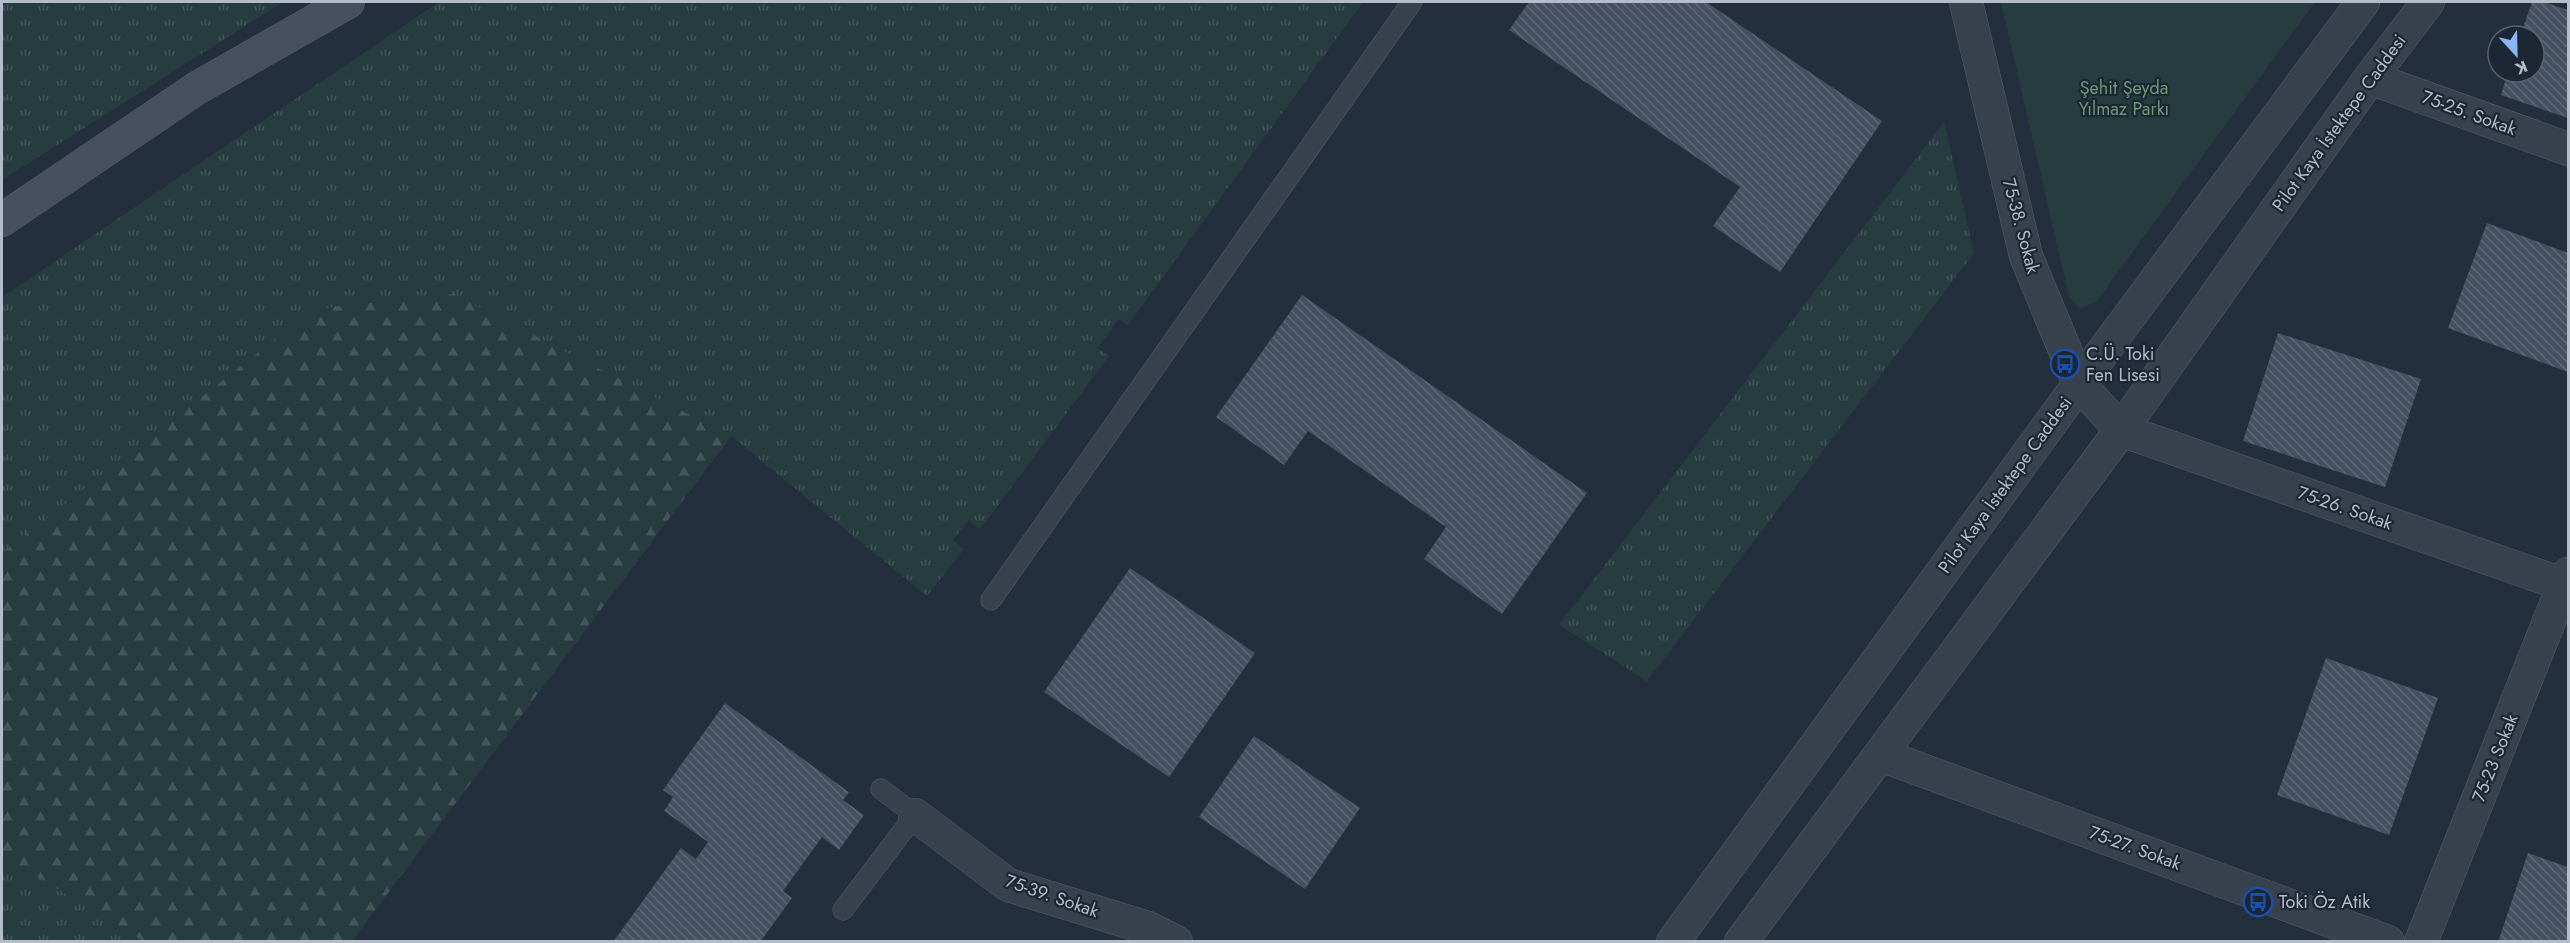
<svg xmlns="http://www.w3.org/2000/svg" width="2570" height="943" viewBox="0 0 2570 943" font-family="Jost,sans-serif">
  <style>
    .grass { fill: url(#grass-tufts) }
    .forest { fill: url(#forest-firs) }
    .park { fill: #263c3f }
    .building { fill: url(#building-back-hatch) }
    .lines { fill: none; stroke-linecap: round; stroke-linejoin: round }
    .service-casing { stroke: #565f6c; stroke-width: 21 }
    .minor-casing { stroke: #565f6c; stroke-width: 34 }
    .secondary-casing { stroke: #565f6c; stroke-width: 34 }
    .service { stroke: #38414e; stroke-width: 20 }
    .minor { stroke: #38414e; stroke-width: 33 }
    .secondary { stroke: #465061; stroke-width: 33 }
    .labels { text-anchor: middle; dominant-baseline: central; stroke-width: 4.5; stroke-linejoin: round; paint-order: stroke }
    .park-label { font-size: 18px; fill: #6b9a76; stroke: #1d2633 }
    .street-label { font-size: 18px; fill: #b4bcc9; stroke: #1d2633 }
    .poi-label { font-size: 18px; fill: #b4bcc9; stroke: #1d2633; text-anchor: start }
  </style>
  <defs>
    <pattern id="grass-tufts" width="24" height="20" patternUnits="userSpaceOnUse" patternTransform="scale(1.5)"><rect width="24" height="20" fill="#263c3f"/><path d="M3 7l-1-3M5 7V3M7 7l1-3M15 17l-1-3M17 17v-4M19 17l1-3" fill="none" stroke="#435659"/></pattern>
    <pattern id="forest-firs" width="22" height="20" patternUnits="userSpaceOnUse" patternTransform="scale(1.5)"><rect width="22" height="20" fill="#263c3f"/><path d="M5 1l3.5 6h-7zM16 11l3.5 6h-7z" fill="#435659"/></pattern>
    <pattern id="building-back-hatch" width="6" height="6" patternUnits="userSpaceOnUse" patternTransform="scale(1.5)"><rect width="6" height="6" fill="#455162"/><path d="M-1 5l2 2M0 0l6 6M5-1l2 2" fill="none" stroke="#5d6877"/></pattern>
  </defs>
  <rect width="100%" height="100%" fill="#242f3e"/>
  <path class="grass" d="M2,2h281l-281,178z
    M439,2h924l-235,323 -9,-6 -22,29 12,8 -129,173 -12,-9 -15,20 11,9 -37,47 -196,-160 -379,505 -350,1v-645z
    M1944,122l30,131 -327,428 -88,-56z"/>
  <path class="forest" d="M453,294l278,142 -379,505h-209l-141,-86v-302l312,-244z"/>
  <path class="park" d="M2001,2h314l-218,299 -17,8 -11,-12z"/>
  <path class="building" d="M1529,2h177l176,119 -102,151 -67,-46 27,-39 -231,-157z
    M2532,2h12l24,8v108l-67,-23 7,-23h26v-36h-14z
    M2487,223l81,30v119l-120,-44z
    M1302,295l285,198 -85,121 -78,-55 22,-32 -138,-96 -24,34 -68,-48z
    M2278,333l143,46 -36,108 -142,-46z
    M1130,568l125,85 -86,124 -125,-85z
    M2326,658l112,40 -49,137 -112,-40z
    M725,703l124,89 -6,8 21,15 -25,35 -17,-13 -39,54 9,7 -32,44h-147l68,-94 15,11 12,-17 -44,-31 9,-14 -10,-7z
    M1254,736l106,72 -55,81 -106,-72z
    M2528,853l40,14v75h-70z"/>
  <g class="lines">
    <g class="service-casing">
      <path id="service" d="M991,600l421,-598
        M843,910l72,-95 -34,-26"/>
    </g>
    <g class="minor-casing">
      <path id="minor" d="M1966,2l60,254 53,128 42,46 447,156
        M2370,78l198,71
        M1881,755l507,187
        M915,815l93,70 140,43 28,14
        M1673,942l406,-558 284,-382
        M1741,942l380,-512 249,-352 58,-76
        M2421,942l147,-368"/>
    </g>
    <g class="secondary-casing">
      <path id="secondary" d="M2,220l195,-132 151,-86"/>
    </g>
    <use href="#service" class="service"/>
    <use href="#minor" class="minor"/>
    <use href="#secondary" class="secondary"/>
  </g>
  <defs>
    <g id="bus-ring" transform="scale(1.5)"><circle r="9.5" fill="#1d2633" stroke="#1a4fb4" stroke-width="1.5"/><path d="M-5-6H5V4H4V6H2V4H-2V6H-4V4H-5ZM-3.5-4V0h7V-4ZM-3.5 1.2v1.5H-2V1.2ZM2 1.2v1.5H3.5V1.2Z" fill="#1a4fb4"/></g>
  </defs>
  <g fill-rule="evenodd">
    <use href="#bus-ring" x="2065" y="364"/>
    <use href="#bus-ring" x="2258" y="902"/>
  </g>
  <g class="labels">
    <g class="park-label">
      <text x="2124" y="88">Şehit Şeyda<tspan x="2124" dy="21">Yılmaz Parkı</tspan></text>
    </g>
    <g class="street-label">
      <text transform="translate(2469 113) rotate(20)">75-25. Sokak</text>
      <text transform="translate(2339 123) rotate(-54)">Pilot Kaya İstektepe Caddesi</text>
      <text transform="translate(2021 226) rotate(75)">75-38. Sokak</text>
      <text transform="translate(2005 485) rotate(-54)">Pilot Kaya İstektepe Caddesi</text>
      <text transform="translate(2345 508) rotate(19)">75-26. Sokak</text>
      <text transform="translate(2495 758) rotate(-68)">75-23 Sokak</text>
      <text transform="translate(2135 848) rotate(20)">75-27. Sokak</text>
      <text transform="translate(1052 896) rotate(19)">75-39. Sokak</text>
    </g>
    <g class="poi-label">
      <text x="2086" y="354">C.Ü. Toki<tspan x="2086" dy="21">Fen Lisesi</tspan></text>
      <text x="2279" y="902">Toki Öz Atik</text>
    </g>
  </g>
  <rect width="2570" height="943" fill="none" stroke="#b4bcc9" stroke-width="6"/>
  <g transform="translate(2516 54) rotate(158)"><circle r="28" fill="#1d2633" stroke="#59626f" stroke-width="1.5"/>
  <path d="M0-4.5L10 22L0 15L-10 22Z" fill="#8ab4f8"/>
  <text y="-9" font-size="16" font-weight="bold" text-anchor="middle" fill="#b4bcc9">K</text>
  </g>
</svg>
